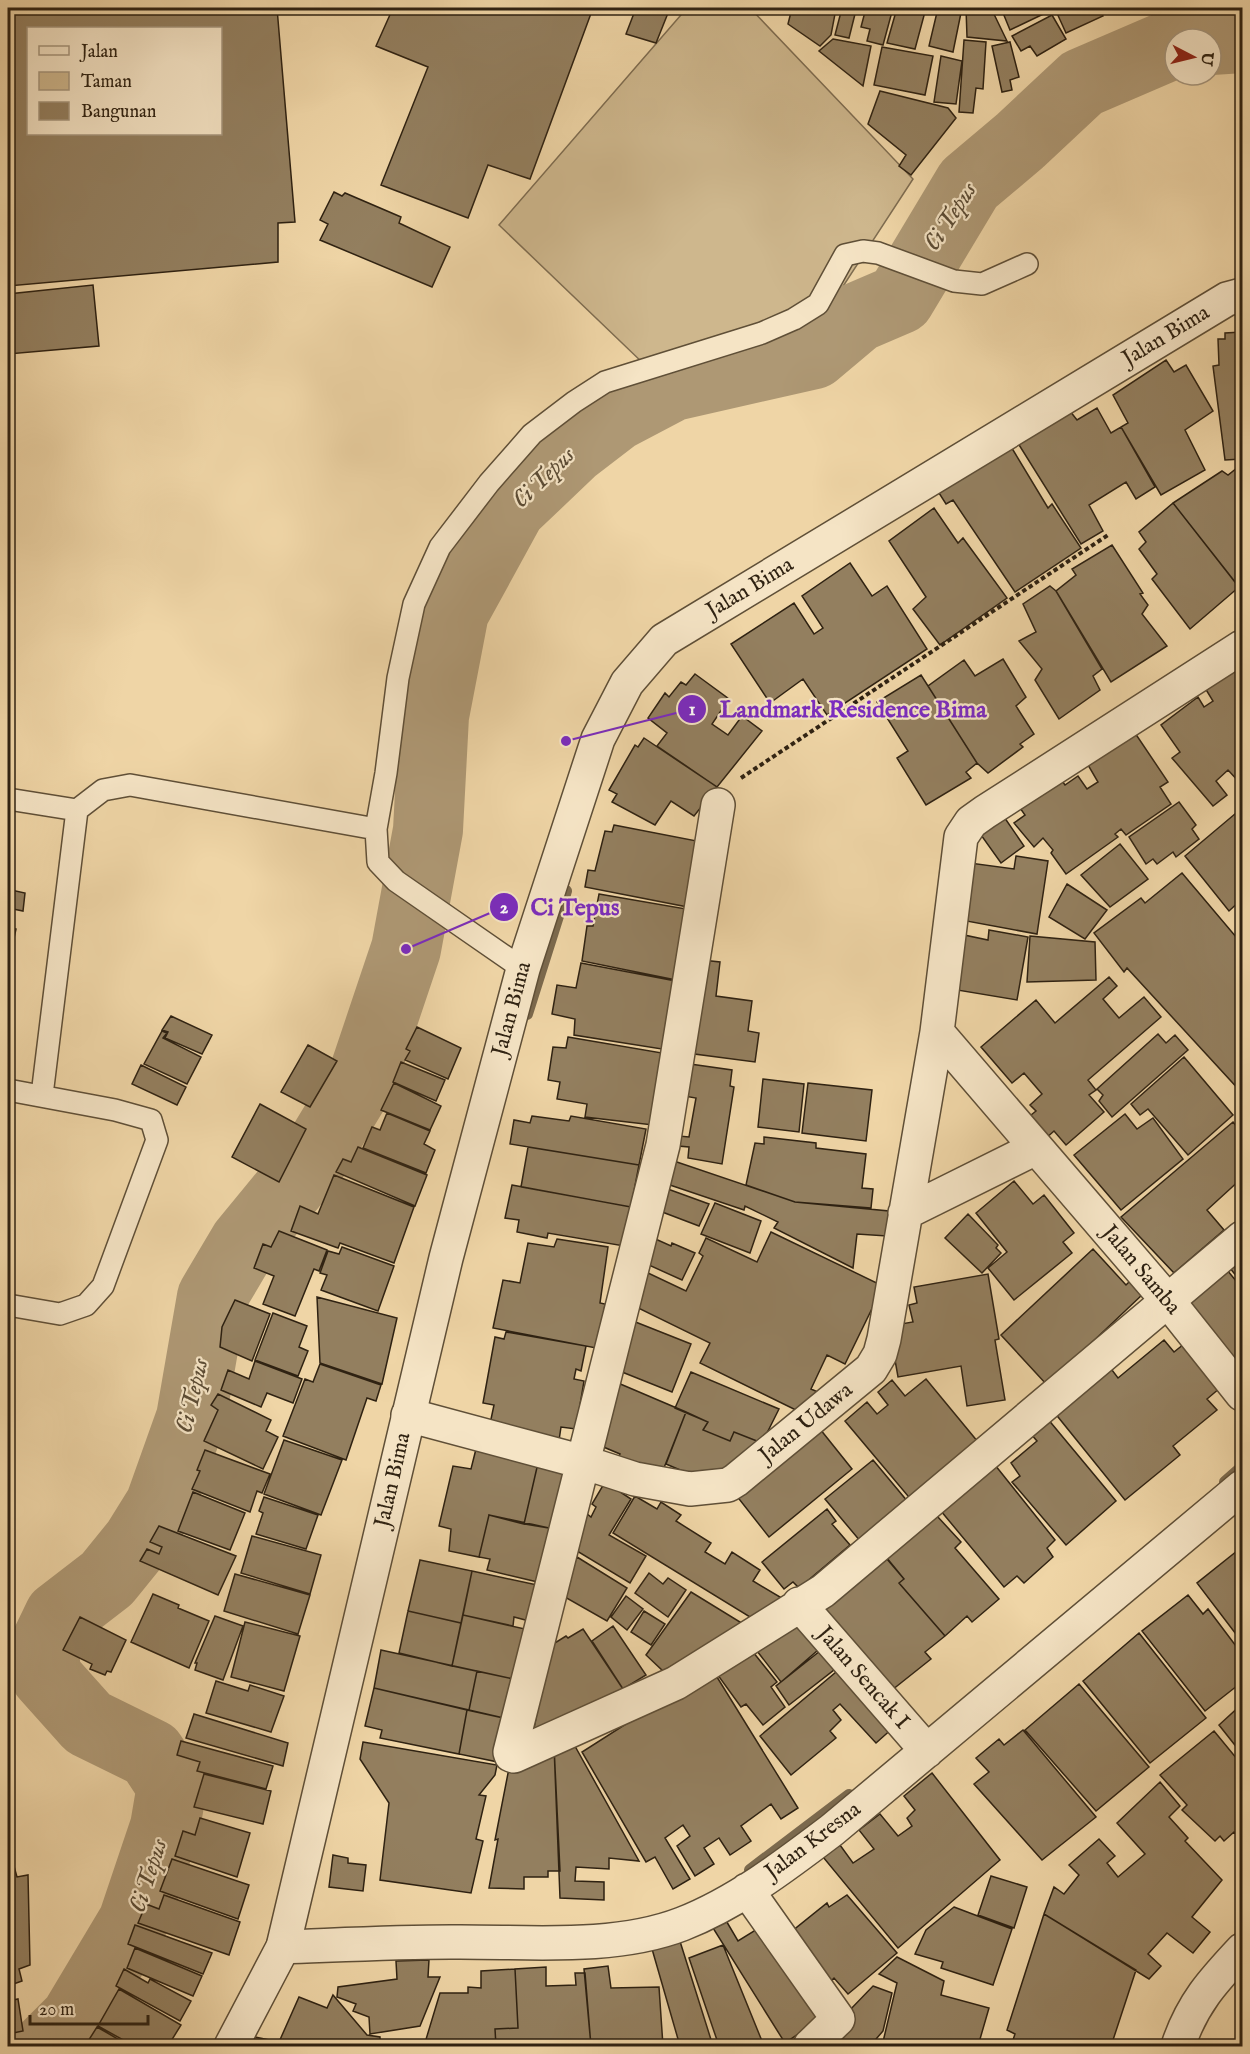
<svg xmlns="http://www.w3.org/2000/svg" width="1250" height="2054" viewBox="0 0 1250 2054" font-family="'IM FELL English',serif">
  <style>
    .green { fill: #ceb78d; stroke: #7e6c50; stroke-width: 1.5 }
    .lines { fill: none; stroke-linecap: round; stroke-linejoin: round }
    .stream { stroke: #7b694d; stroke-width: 12 }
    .river { stroke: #ae9874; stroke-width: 70 }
    .building { fill: #937f5f; stroke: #2f2212; stroke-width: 1.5; fill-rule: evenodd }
    .service-casing { stroke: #5f4f37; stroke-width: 24 }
    .minor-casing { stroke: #5f4f37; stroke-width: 36 }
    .tertiary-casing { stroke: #5f4f37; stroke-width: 36 }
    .path { stroke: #2f2212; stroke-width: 4; stroke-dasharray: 4.5 3; stroke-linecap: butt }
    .service { stroke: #f5e4c5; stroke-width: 21 }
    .minor { stroke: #f5e4c5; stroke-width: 33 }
    .tertiary { stroke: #f5e4c5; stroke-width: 33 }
    .labels { text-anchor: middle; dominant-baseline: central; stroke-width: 4.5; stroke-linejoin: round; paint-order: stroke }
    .street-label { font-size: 22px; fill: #2f2212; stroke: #f5e4c5 }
    .water-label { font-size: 24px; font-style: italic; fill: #5b4b34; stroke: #f5e4c5 }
    .leader { fill: none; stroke: #7b2cbf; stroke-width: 2 }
    .callout-dot { fill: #7b2cbf; stroke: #f5e4c5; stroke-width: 2 }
    .mark-label { font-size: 18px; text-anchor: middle; font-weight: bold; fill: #fff }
    .callout-label { font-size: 24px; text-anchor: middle; font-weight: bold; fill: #7b2cbf; stroke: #f5e4c5; stroke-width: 4.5; stroke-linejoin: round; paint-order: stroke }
  </style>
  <rect width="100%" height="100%" fill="#efd5a6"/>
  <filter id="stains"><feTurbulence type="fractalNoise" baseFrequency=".00333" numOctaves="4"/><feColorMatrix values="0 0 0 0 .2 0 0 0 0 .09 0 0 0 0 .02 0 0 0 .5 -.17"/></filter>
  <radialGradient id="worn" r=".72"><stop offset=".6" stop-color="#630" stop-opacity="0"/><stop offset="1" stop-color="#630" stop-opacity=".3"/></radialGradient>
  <path class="green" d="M687,8h63l163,171 -75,115 -39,37 -153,35 -147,-141z"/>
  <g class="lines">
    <path class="stream" d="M527,1014l39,-123
      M1225,1482l17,-15
      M750,1870l99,-75"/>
    <path class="river" d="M1211,40l31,-2
      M48,2046l27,-27 58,-97 32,-95 7,-41 -21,-32 -63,-31 -42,-47 -2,-29 15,-31 48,-37 30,-37 23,-37 31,-87 21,-121 32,-54 70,-85 49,-81 43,-128 22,-119 6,-114 20,-104 57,-104 62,-59 43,-33 57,-30 141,-32 44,-37 42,-18 69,-115 51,-43 62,-58 93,-40"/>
  </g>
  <path class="building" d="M8,8h269l18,214 -17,1v39l-270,24zM28,28h192v106h-192z
    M393,8h200l-63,171 -42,-14 -20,53 -87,-33 47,-118 -52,-21z
    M636,8h34l-14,35 -30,-9z
    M792,8l43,6 -4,21 -11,11 -32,-22z
    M842,8h10l-1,1 5,1 -7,28 -14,-3z
    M866,8h27l-10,37 -16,-4 3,-12 -9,-2z
    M897,8h29l-11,41 -28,-6z
    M938,8h24l-9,44 -24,-6z
    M966,8h25l16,33 -40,-4z
    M1001,8h55l-46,22z
    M1063,8h36l4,8 -37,17 -10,-22z
    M1052,15l14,24 -29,17 -7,-10 -9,5 -9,-15z
    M833,39l38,7 -8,40 -44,-35z
    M964,40l22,2 -3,47 -7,-1 -3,25 -14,-1z
    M1010,42l9,35 -9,3 2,10 -10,2 -10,-46z
    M882,47l51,9 -8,39 -51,-10z
    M941,56l21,5 -6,43 -22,-2z
    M880,91l68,17 8,10 -45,57 -12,-9 7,-11 -38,-31z
    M334,192l8,4 3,-3 56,24 -2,6 51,24 -18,40 -112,-47 8,-16 -8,-4z
    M93,285l6,61 -91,8v-60z
    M1242,332v127l-17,1 -12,-94 6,-1 -1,-26h7v-6z
    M1166,360l8,12 12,-7 27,46 -28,19 20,40 -44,25 -40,-68 7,-4 -15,-28z
    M1066,406l11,14 20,-12 14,25 10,-6 34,60 -19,12 -10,-17 -37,23 14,26 -22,13 -65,-104z
    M1010,445l38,63 4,-4 29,44 -66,44 -62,-92 -7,4 -7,-11z
    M1242,464v127l-69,-88 49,-32 6,4z
    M1173,503l66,84 -49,42 -38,-50 5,-5 -18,-25 7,-7 -7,-10z
    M934,508l24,35 5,-5 44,60 -67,47 -27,-36 13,-12 -37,-56z
    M1112,545l31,48 -3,1 8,11 -6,9 25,32 -56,36 -55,-91 20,-16 -4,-6z
    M850,563l22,33 15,-10 40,63 -100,66 -24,-36 -33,24 -39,-59 63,-41 20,31 9,-6 -21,-32z
    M1050,586l6,5 46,78 -9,7 7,14 -41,29 -24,-39 7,-11 -23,-28 17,-9 -13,-28z
    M1003,659l23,38 -10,9 18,28 -14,10 3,3 -35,26 -11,-10 -49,-77 36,-26 11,16z
    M1242,663v122l-14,-15 -12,11 11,14 -14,11 -41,-48 8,-6 -19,-27 37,-28 6,10 9,-6 -8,-13z
    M695,674l34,25 -17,25 16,11 14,-19 20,15 -45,56 -60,-41 10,-13 -19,-15 17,-25 4,4 12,-15 5,3z
    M921,675l56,88 -11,9 5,6 -45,27 -29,-47 11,-7 -31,-49z
    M1135,733l33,49 -8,5 11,17 -45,31 -5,-6 -6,5 3,3 -52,37 -15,-21 2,-3 -10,-12 -9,9 -20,-24 11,-8 -5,-7 40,-30 5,7 13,-9 9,13 11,-7 -10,-17z
    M644,738l73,49 -23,29 -23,-15 -16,24 -43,-23 5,-8 -8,-4 26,-45 3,2z
    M1179,802l17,23 -4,4 7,10 -23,18 -3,-5 -16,12 -4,-5 -7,5 -17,-27z
    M1242,808v91l-13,12 -44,-55z
    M1000,811l24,35 -23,17 -25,-35z
    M614,825l88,17 -9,66 -108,-21 3,-17 7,1 10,-40 7,1z
    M1120,844l28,35 -38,28 -29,-32z
    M1016,856l32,5 -11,73 -76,-14 9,-57 44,6z
    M1182,873l60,71v149l-115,-125 -3,4 -30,-39 47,-35 4,5z
    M8,874l6,1 -3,15 14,3 -2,18 -15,-3z
    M1067,884l40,26 -22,29 -36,-22z
    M599,894l93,16 -11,71 -99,-20 5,-35h6z
    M8,927l8,2 -8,36z
    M989,930l39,7 -11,63 -60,-10 7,-55 24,5z
    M1030,936l65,6 1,38 -69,2z
    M702,960l18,2 -4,34 36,5 -4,30 11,2 -4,29 -68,-9z
    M581,963l100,19 -13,68 -94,-15 1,-16 -23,-5 5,-29 19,3z
    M1109,977l8,9 -14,13 16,19 25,-21 17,20 -73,63 8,10 -7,5 15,17 -38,33 -12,-14 -10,9 -18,-21 10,-8 -6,-6 12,-11 -18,-21 -12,10 -31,-36 55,-47 19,23z
    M171,1016l41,19 -10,19 -37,-16 3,-6 -6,-2z
    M417,1027l44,21 -13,31 -43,-19 5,-9 -4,-2z
    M162,1031l5,2 -4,5 38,19 -14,27 -43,-20z
    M1158,1034l8,9 9,-8 13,15 -76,67 -13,-16 4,-6 -6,-6z
    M568,1037l100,17 -15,71 -68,-8 2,-13 -30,-5 3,-17 -12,-2 5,-33 13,1z
    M308,1045l29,16 -27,46 -29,-15z
    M1184,1057l49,58 -45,40 -40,-46 -8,6 -9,-11z
    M401,1062l44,18 -9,21 -43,-19z
    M690,1064l42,6 -2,16 4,1 -12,77 -34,-6 1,-11 -11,-1 1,-10 10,1 7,-39 -12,-2z
    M141,1065l45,22 -9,18 -45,-21z
    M763,1079l41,5 -5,48 -41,-5z
    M394,1083l47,23 -11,24 -49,-20z
    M808,1083l64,7 -6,51 -64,-8z
    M260,1104l46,25 -27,53 -47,-25z
    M387,1113l43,18 -6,13 11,6 -9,23 -63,-25 9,-21 8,3z
    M1125,1114l12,15 16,-11 30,41 -62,51 -47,-55z
    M532,1116l37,5 2,-5 75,13 -7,36 -129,-21 4,-24 16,3z
    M1233,1122l9,11v45l-35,32 17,20 -50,43 -53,-56z
    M764,1137l52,6v5l50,6 -4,34 11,1 -2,19 -76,-6 -49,-17 9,-42 9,1z
    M358,1147l69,28 -12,31 -79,-34 7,-13 8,3z
    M528,1147l111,18 -8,42 -110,-20z
    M668,1159l127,43 94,9 -2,25 -30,-2 -4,34 -79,-40 4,-6 -33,-16 -1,4 -83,-28z
    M334,1175l80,32 -20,56 -54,-20 -2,5 -47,-17 9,-25 18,8z
    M1014,1181l19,23 11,-9 30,38 -11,9 9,11 -58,47 -26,-32 19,-16 -31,-39z
    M512,1185l119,22 -7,39 -76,-13 -1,5 -30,-6 2,-12 -14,-2z
    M665,1188l44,16 -10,22 -42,-16z
    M715,1203l46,18 -11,32 -49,-19z
    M968,1214l30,31 -2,3 5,5 -19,20 -37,-35z
    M279,1231l48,19 -8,21 -5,-2 -19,47 -32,-12 11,-28 -20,-8 9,-24 8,3z
    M771,1232l112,54 -38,78 -18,-9 -16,34 7,3 -12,23 -106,-52 10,-20 -80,-39 16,-32 40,19 17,-35 -4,-3 7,-15 51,24z
    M651,1237l20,9 1,-3 23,10 -13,27 -42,-19z
    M557,1239l51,8 -8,56 5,1 -4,30 -5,14 -103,-20 10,-48 17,3 8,-40 26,4z
    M342,1247l52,19 -16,45 -57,-21 6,-15 -7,-2 8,-22 11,3z
    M1242,1247v36l-17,-21z
    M1093,1249l33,36 5,-5 12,14 -96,91 -46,-50z
    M1222,1264l20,24v86l-65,-71z
    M988,1274l11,65 -4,1 10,60 -38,6 -6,-40 -63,11 -9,-51 24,-4 -4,-17 8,-2 -3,-16z
    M317,1297l80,21 -15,66 -62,-21z
    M235,1300l35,14 -18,47 -32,-14 2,-20z
    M273,1313l34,13 -8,21 9,4 -10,25 -43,-16z
    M633,1321l58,23 -19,48 -55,-22z
    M506,1332l80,14 -5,25 -5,-2 -2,10 10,2 -8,48 -15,-2 -3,20 -24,-5 2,-10 -46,-8 4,-19 -11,-2 12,-66 9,2z
    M1164,1340l10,12 10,-8 36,44 -13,11 10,11 -44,36 7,9 -55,45 -75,-93 56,-45 12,16z
    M255,1361l47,18 -9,24 -26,-10 -6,14 -40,-17 7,-20 21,9z
    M320,1364l61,21 -5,16 -9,-3 -21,62 -63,-24 22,-57 8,3z
    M691,1372l88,37 -17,34 -28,-11 -4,9 -27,-11 5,-8 -33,-14z
    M926,1379l52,63 -65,60 -68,-81 22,-19 10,12 11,-9 -10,-13 14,-12 13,16z
    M618,1383l68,29 -26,66 -46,-10 6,-14 -26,-11z
    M218,1394l53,26 -5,11 12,6 -15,32 -59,-28 14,-31 -7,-5z
    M686,1412l22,10 -5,8 27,11 4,-9 28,11 -43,33 -13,5 -40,-17z
    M1042,1412l74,89 -50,44 -54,-63 8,-6 -9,-13 26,-22 -13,-15z
    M816,1424l36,45 -83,68 -37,-47z
    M284,1440l58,20 -21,55 -57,-21z
    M476,1449l62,14 -14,61 -35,-9 -10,42 -30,-6 2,-22 -12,-3 14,-60 18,3z
    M205,1450l65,24 -8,19 -5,-2 -7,21 -58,-23 8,-18 -3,-1z
    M873,1460l40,48 -47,40 -41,-49z
    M991,1460l64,80 -8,8 6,9 -29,26 -7,-7 -13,11 -68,-82z
    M538,1463l29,7 -13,59 -30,-5z
    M605,1482l26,17 -22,36 37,21 -16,27 -63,-38 19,-32 5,4 5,-10 -4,-3z
    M193,1492l52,21 -15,37 -52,-19z
    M635,1496l22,13 4,-7 20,13 -5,6 35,22 -6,9 20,12 7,-12 28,18 -7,11 27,16 -17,28 -150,-92z
    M264,1497l54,18 -12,34 -50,-15 7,-21 -4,-2z
    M827,1509l9,12 -4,3 18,21 -51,43 -6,-6 -9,7 -22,-27z
    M489,1515l65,14 -12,54 -55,-13 3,-11 -11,-2z
    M937,1516l24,26 -6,6 44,51 -27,23 -5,-6 -22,20 -46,-53 5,-4 -18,-22z
    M159,1526l77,30 -18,39 -78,-34 7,-12 12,5 3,-7 -12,-5z
    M252,1536l69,19 -11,39 -69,-21z
    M1242,1547v95l-45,-59z
    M881,1552l23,27 -5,4 46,53 -20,16 6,7 -39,31 -73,-84z
    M577,1557l50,31 -20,33 -51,-29z
    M420,1560l52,11 -11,52 -53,-12z
    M472,1571l70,15 -9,36 -19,-5 -1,9 -50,-11z
    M649,1573l14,11 5,-6 18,12 -18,27 -33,-24z
    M235,1574l75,21 -12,39 -74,-23z
    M691,1592l49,30 -5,8 -72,41 -17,-16z
    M153,1594l26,11 -1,3 31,13 -20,47 -58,-26z
    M1188,1595l15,19 5,-5 34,45v28l-37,29 -63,-80z
    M626,1596l17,13 -16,21 -16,-13z
    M408,1611l53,12 -9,43 -53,-13z
    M644,1611l21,13 -14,21 -20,-13z
    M798,1611l27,33 -44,38 -27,-35z
    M463,1615l62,14 -7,51 -66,-14z
    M215,1616l28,10 -20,54 -28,-10 2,-7h-2z
    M80,1617l46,23 -15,32 -4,-1 -2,4 -15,-6 2,-5 -29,-14z
    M245,1622l55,14 -16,55 -53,-14z
    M613,1626l33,49 -23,14 -31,-48z
    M583,1629l40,60 -91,49 18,-92 16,-10 2,2z
    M1139,1633l67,85 -56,45 -67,-82z
    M745,1642l32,40 -6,5 14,20 -22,18 -17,-21 -5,3 -29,-40z
    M825,1647l14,19 -50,39 -13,-19z
    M381,1650l96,21 -8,39 -95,-22z
    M842,1667l52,60 -18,16 -36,-39 -7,6 8,10 -11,11 6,7 -45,37 -31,-39z
    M712,1669l86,139 -17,11 -10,-15 -30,22 10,15 -21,14 -11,-17 -15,10 10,16 -19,12 -18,-30 13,-10 -7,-11 -18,13 25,41 -17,10 -18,-32 -9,5 -64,-110z
    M477,1671l41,9 -10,39 -39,-9z
    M216,1681l32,10 2,-6 34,11 -13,36 -65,-19z
    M1079,1684l70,83 -53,44 -71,-81z
    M374,1688l93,22 -8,44 -79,-16 2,-8 -17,-4z
    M1242,1704v50l-23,-29z
    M467,1710l41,9 -10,43 -39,-8z
    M194,1714l94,29 -5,23 -97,-28z
    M1023,1730l73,87 -54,43 -68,-76 15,-12 -13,-14 23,-19 5,6z
    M1214,1731l28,34v76l-8,-9 -10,9 -4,-5 -5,5 -33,-31 5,-5 -27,-30z
    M571,1739l68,122 -30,-3v11l-33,-2 -1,14 29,1v18l-44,-2 -6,-152z
    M181,1741l92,25 -7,23 -69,-18 3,-9 -23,-7z
    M363,1742l134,23 -2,10 -16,20 7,1 -10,43 7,2 -12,52 -91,-13 9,-77 -29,-44z
    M554,1746l6,125h-12v6h-24v12l-35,-1 9,-49 -3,1 15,-77z
    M932,1773l68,87 -102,88 -75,-91 17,-12 13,18 21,-14 -15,-19 21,-16 18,22 14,-10 -5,-8 8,-8 -11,-14z
    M204,1774l67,17 -8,33 -69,-17z
    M1160,1782l20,24 -11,11 19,21 -3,3 37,39 -30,37 18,15 -17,21 -26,-20 -19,21 13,12 -12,13 -105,-65 10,-27 10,7 15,-19 -10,-10 30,-26 16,17 -8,7 11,14 27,-23 -28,-31z
    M200,1818l50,15 -13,44 -62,-21 8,-25 12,4z
    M8,1845l9,32 11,-2 2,90 -11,4 3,12 -14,5z
    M333,1855l15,3v5l18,2 -3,26 -34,-4z
    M172,1859l77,26 -11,34 -78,-28z
    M991,1876l36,11 -13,41 -36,-13z
    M164,1895l76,27 -11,33 -91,-32 8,-19 13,5z
    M847,1895l50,58 -49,41 -14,-16 -5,5 -38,-51 36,-29 2,4z
    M954,1907l58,22 -19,56 -52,-17 2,-6 -28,-8 11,-24z
    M721,1912l17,29 29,-18 63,89 -45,31 -77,-123z
    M1044,1914l92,56 -23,70 8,3 -1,3h-109l4,-12 -8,-4z
    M135,1925l77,28 -9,21 -75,-30z
    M678,1935l35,111h-33l-30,-104z
    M723,1945l41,101h-45l-30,-88z
    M135,1948l67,28 -9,20 -66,-28z
    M897,1957l47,24 -3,14 48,13 -11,38h-96l15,-63 -18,-9z
    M429,1960l-1,17h12l-20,49 -50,8 -1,-17 -16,-6 3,-7 -19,-7 1,-10 59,-8 -1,-18z
    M608,1966l3,22 48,-1 4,59h-72l-7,-77z
    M546,1967v19l30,-1 -1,-12h10l6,73h-95l-1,-17 23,-1 -3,-59z
    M124,1969l24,14 2,-4 41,22 -11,20 -64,-35z
    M515,1969l3,59 -23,1 1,17h-72l16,-53h28v-6l13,1v-17z
    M873,1986l19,7 -9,38 -13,15h-45l-6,-4z
    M119,1989l62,36 -13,21h-34l-36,-20z
    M333,1995l34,40 13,2v9h-136l6,-10 29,6 20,-45 28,11z
    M18,1999l5,32 -15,3v-33z
    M97,2027l33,19h-45z"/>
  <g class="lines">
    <g class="service-casing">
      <path id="service" d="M8,799l69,11 26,-20 27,-5 246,44 2,33 18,19 127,88
        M376,829l10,-56 12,-95 16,-74 26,-57 49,-64 43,-49 42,-32 31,-20 157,-49 32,-14 24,-15 27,-49 18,-4 15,2 76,28 28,3 45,-20
        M8,1090l107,20 36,10 6,20 -54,146 -17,19 -26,9 -52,-9
        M42,1095l35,-285"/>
    </g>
    <g class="minor-casing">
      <path id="minor" d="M718,805l-55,340 -153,607 1,3 3,1 162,-73 147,-92 419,-353
        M937,1032l231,269 74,93
        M905,1213l131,-65
        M408,1415l175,47 52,17 55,10 38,-4 8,-5 135,-111 9,-15 4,-15 53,-307 24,-195 10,-15 14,-10 257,-165
        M799,1604l128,147
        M747,1890l91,129 -28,27
        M283,1947c56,-2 112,-5 168,-5 73,-1 161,9 231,-18 54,-21 104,-59 150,-94l410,-343
        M1178,2046c14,-42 34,-64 64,-96"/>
    </g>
    <g class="tertiary-casing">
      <path id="tertiary" d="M231,2046l52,-99 163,-689 77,-289 75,-230 29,-56 37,-43 563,-341 15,-4"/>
    </g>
    <path class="path" d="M741,778l367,-243"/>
    <use href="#service" class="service"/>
    <use href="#minor" class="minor"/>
    <use href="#tertiary" class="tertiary"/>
  </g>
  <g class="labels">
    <g class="street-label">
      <text transform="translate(1166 336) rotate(-31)">Jalan Bima</text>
      <text transform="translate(750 588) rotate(-31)">Jalan Bima</text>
      <text transform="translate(512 1009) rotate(-75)">Jalan Bima</text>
      <text transform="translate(1141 1270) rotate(50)">Jalan Samba</text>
      <text transform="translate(806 1423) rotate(-39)">Jalan Udawa</text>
      <text transform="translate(393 1480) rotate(-77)">Jalan Bima</text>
      <text transform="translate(863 1678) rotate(49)">Jalan Sencak I</text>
      <text transform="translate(813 1841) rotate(-37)">Jalan Kresna</text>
    </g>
    <g class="water-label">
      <text transform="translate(951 217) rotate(-57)">Ci Tepus</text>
      <text transform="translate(544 478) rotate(-44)">Ci Tepus</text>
      <text transform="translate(193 1396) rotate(-77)">Ci Tepus</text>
      <text transform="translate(149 1876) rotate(-72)">Ci Tepus</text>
    </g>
  </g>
  <path class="leader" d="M566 741L692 709M406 949L504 907"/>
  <g class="callout-dot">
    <circle cx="566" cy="741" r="6"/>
    <circle cx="406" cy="949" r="6"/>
    <circle cx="692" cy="709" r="15"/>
    <circle cx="504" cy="907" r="15"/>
  </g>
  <g class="mark-label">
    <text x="692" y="715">1</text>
    <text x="504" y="913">2</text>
  </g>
  <g class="callout-label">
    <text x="853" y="717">Landmark Residence Bima</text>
    <text x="575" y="915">Ci Tepus</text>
  </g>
  <rect width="1250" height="2054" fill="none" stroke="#efd5a6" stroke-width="30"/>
  <rect x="9" y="9" width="1232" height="2036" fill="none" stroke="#2f2212" stroke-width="3"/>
  <rect x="15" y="15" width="1220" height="2024" fill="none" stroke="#2f2212" stroke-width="1.5"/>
  <rect x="27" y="27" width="195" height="108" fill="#f5e4c5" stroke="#a6967d" stroke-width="1.5"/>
  <rect x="39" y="46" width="30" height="9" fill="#f5e4c5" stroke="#a6967d" stroke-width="1.5"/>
  <text x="81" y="57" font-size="18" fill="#2f2212">Jalan</text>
  <rect x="39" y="72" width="30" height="18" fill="#ceb78d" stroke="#a6967d" stroke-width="1.5"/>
  <text x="81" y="87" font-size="18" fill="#2f2212">Taman</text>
  <rect x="39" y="102" width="30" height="18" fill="#937f5f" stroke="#a6967d" stroke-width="1.5"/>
  <text x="81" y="117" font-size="18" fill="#2f2212">Bangunan</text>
  <g transform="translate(1193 57) rotate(97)"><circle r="28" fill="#f5e4c5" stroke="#a6967d" stroke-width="1.5"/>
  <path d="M0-4.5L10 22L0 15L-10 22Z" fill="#8f2418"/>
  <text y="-9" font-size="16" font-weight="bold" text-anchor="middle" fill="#2f2212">U</text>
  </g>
  <path d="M30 2015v9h118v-9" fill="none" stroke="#2f2212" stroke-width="3"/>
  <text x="39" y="2015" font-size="18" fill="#2f2212" stroke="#f5e4c5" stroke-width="4.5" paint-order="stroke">20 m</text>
  <rect width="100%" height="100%" filter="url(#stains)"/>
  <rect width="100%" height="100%" fill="url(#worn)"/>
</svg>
